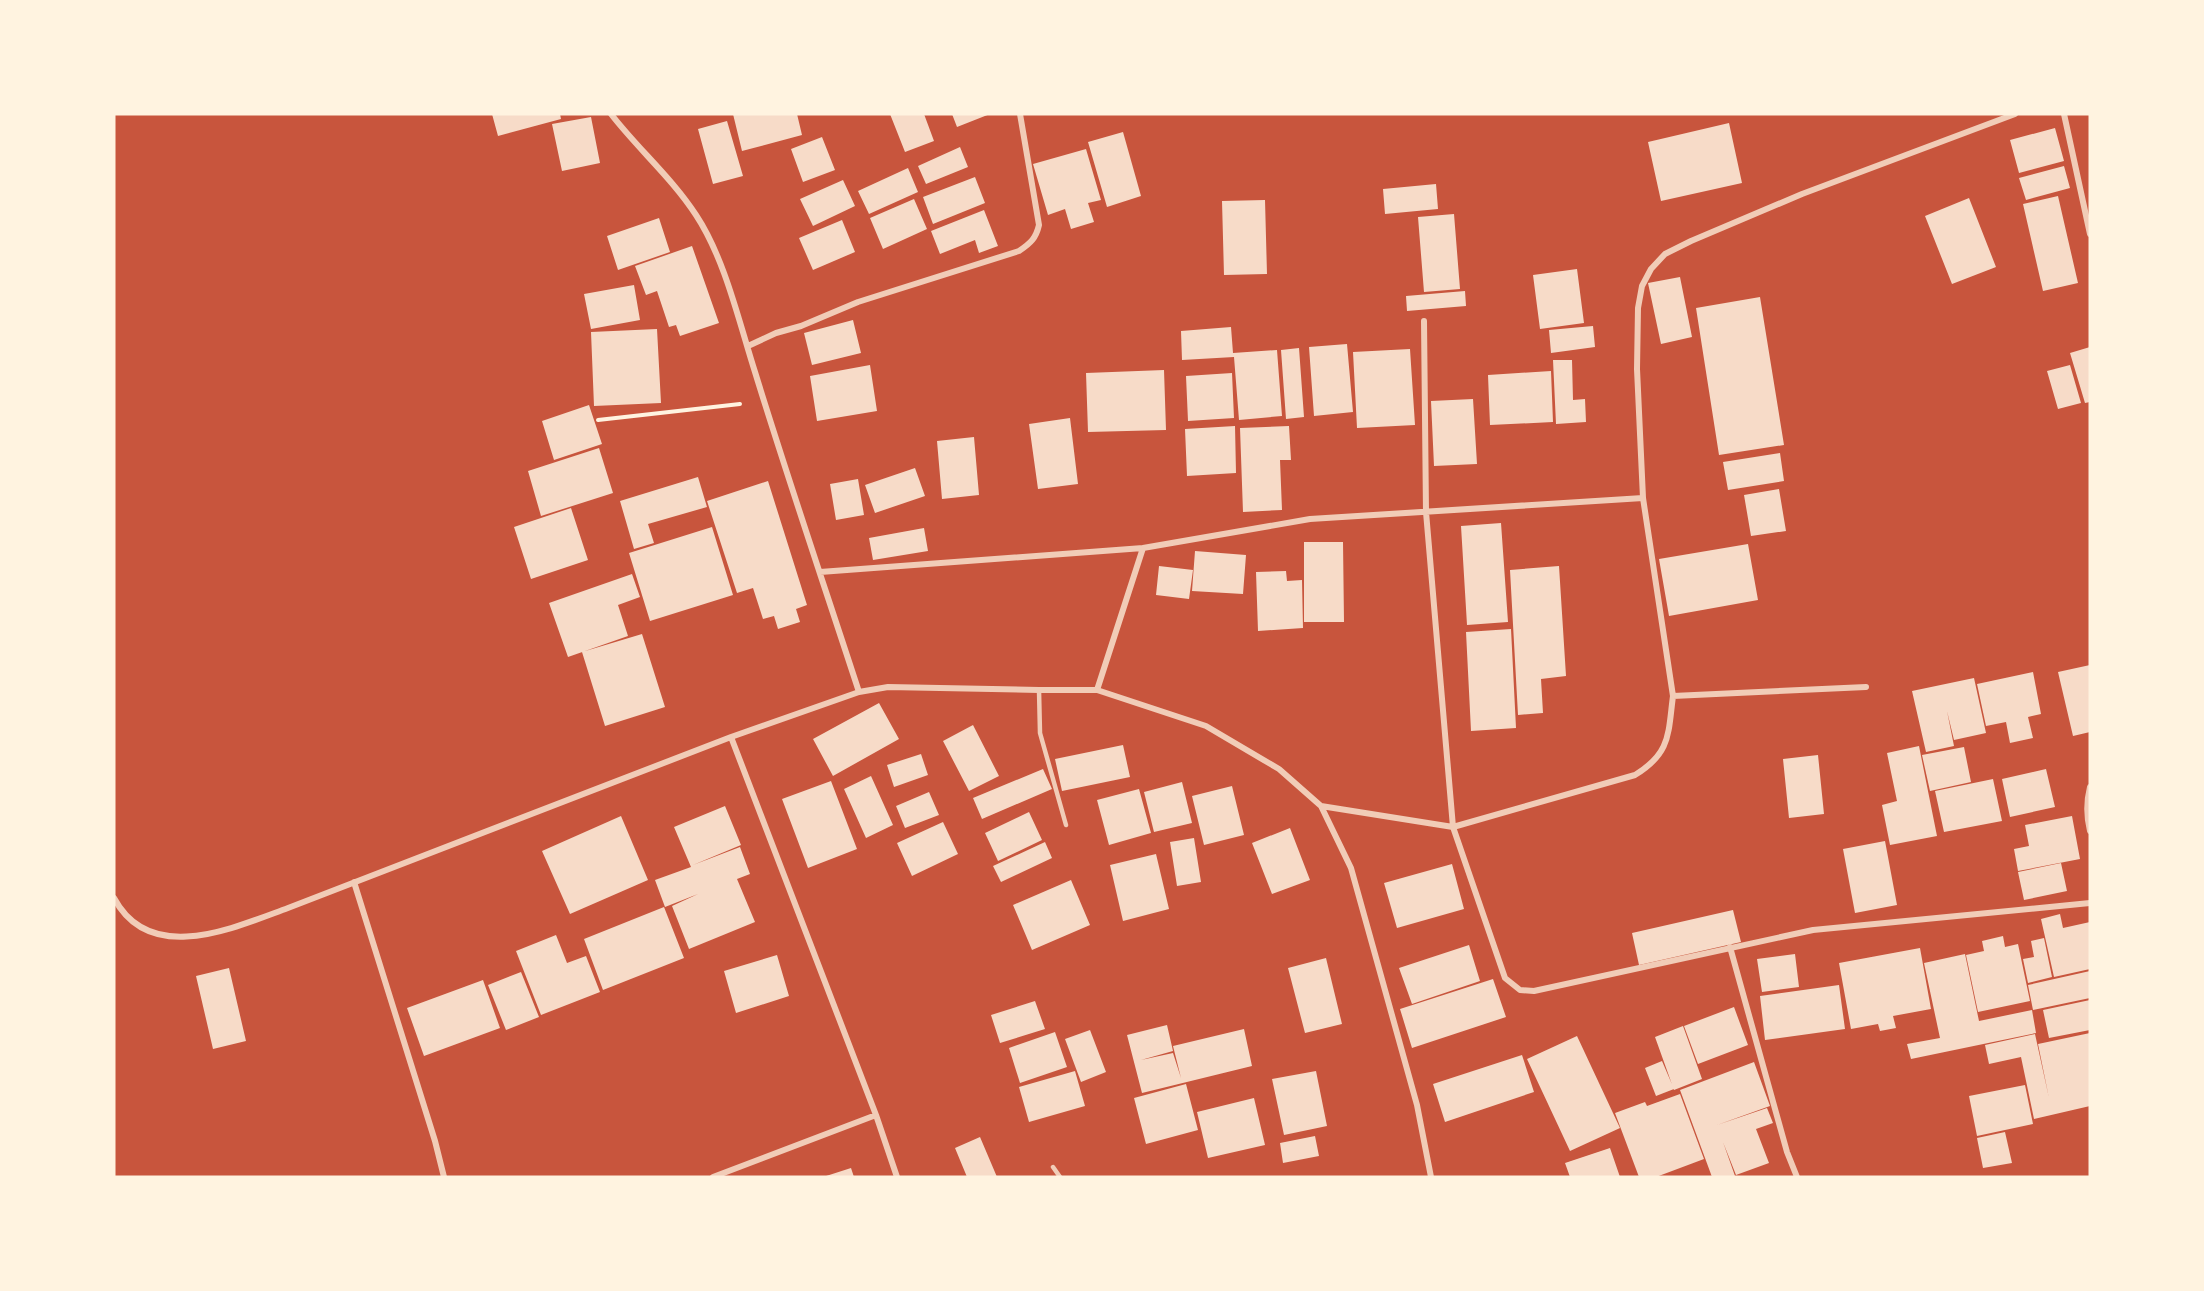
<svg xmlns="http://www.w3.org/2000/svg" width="2204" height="1291" viewBox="0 0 2204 1291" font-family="Manrope,sans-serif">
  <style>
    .building { fill: #f7dbc8 }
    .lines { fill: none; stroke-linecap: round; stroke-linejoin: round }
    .path { stroke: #fff3e0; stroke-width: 4 }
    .service { stroke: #f1ccb7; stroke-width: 4.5 }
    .minor { stroke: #f1ccb7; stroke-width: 6 }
  </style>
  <rect width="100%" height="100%" fill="#c8553d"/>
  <path class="building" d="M492,114h68l1,5 -63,17z
    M733,114h64l5,21 -60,16z
    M890,114h34l10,27 -29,11z
    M952,114h38l-33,13z
    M591,117l9,46 -38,8 -10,-47z
    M727,121l16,55 -30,8 -15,-55z
    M1729,123l13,60 -81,18 -13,-59z
    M2055,128l9,33 -45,12 -9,-33z
    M1123,132l18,64 -34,11 -19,-65z
    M822,137l13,33 -32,12 -12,-33z
    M960,147l8,20 -42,17 -8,-18z
    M1086,149l15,51 -13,3 6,19 -23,7 -6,-20 -17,6 -15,-51z
    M2064,166l6,22 -44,12 -7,-22z
    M908,168l10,24 -49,22 -11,-23z
    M975,177l10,26 -52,21 -10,-27z
    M843,180l12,26 -42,20 -13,-27z
    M1436,184l2,25 -53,5 -2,-25z
    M2058,196l20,87 -35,8 -20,-87z
    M1969,198l27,69 -44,17 -27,-68z
    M914,199l13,30 -44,20 -13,-31z
    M1265,200l2,74 -43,1 -2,-74z
    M984,210l14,36 -19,7 -4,-13 -35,14 -9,-23z
    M1454,214l6,75 -36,3 -6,-75z
    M659,218l11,34 -52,18 -11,-34z
    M842,220l13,32 -42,18 -14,-32z
    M692,246l27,77 -39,13 -4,-11 -7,2 -12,-36 -11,4 -11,-29z
    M1577,269l7,54 -44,6 -7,-54z
    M1680,277l12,60 -31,7 -13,-61z
    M634,285l6,35 -49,9 -7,-35z
    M1465,291l1,15 -59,5 -1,-15z
    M1760,297l24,148 -65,10 -23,-147z
    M853,320l8,33 -49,12 -8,-32z
    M1593,326l2,21 -44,6 -2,-23z
    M1231,327l2,26 44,-3 5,66 -43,4 -5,-63 -52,3 -1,-29z
    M657,329l4,74 -67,3 -3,-74z
    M1347,344l6,68 -39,4 -5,-69z
    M2090,347v55l-5,1 -15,-50z
    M1299,348l5,69 -18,2 -5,-69z
    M1410,349l5,76 -58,3 -4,-76z
    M1553,360h19l1,40 12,-1 1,23 -30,2z
    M870,365l7,46 -60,10 -7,-45z
    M2070,365l11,38 -23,6 -11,-38z
    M1164,370l2,60 -78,2 -2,-59z
    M1551,371l2,51 -63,3 -2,-50z
    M1232,373l2,45 -46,3 -2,-45z
    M1473,399l4,65 -43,2 -3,-65z
    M589,405l13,39 -48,16 -12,-39z
    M1070,418l8,66 -40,5 -9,-65z
    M1235,426l1,47 -49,3 -2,-47z
    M1289,426l2,34h-11l2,50 -39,2 -3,-84z
    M974,437l5,58 -37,4 -5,-58z
    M599,448l14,45 -72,23 -13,-45z
    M1780,453l4,28 -56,9 -5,-28z
    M915,468l10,28 -50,17 -10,-28z
    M698,477l9,30 -59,17 6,19 -20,6 -14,-48z
    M858,479l6,36 -28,5 -6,-36z
    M768,481l39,124 -11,4 4,13 -22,7 -4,-13 -11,3 -10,-31 -16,5 -30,-92z
    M1779,489l7,42 -35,5 -7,-41z
    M571,508l17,52 -57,19 -17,-52z
    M1501,523l7,99 -41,3 -6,-99z
    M712,527l21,68 -83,26 -21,-68z
    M924,528l4,23 -55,9 -4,-22z
    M1304,542h39l1,80h-40z
    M1748,544l10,56 -89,16 -10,-57z
    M1195,551l51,4 -3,39 -51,-3z
    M1159,566l34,4 -4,29 -33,-4z
    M1559,566l7,110 -25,3 2,34 -25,2 -8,-145z
    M1286,571l1,10 15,-1 1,48 -45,3 -2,-59z
    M632,574l8,23 -22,8 10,31 -60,21 -19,-54z
    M1511,629l5,99 -45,3 -5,-99z
    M642,634l23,73 -60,19 -23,-74z
    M2090,665v67l-17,4 -15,-64z
    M2033,672l8,42 -13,3 5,21 -23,5 -4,-21 -20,4 -9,-42z
    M1974,678l12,55 -32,7 -7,-29 7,35 -28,6 -14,-61z
    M879,703l20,36 -66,37 -20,-37z
    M973,725l26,51 -30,15 -26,-50z
    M1123,745l7,32 -68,14 -7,-32z
    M1919,746l18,90 -47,9 -8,-40 15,-4 -10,-48z
    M1964,747l7,35 -41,9 -8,-36z
    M921,754l7,21 -34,12 -7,-22z
    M1818,755l6,59 -35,4 -6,-59z
    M1043,769l9,20 -70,30 -9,-21z
    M2046,769l9,38 -45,10 -8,-38z
    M871,776l22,49 -27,13 -22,-49z
    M1993,779l9,42 -58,11 -9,-41z
    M831,781l26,68 -49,19 -26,-69z
    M1182,782l10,41 -38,9 -10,-40z
    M1232,786l12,49 -40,10 -12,-49z
    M1139,789l12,44 -42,12 -12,-45z
    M929,792l10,23 -34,13 -9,-22z
    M725,806l16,39 -48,20 47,-18 10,27 -13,5 18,43 -66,27 -17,-43 26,-12 -33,13 -10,-27 36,-13 -17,-40z
    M1029,812l13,28 -44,21 -13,-28z
    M621,816l27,64 -78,34 -28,-63z
    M2072,816l8,43 -62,12 -4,-22 15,-3 -4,-21z
    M943,822l15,32 -46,22 -15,-33z
    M1290,828l20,52 -38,14 -20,-51z
    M1194,838l7,44 -24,4 -7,-44z
    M1885,841l12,64 -42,8 -12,-64z
    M1045,842l7,16 -51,24 -8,-16z
    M1156,854l13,55 -46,12 -13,-56z
    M2061,863l6,28 -43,9 -6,-28z
    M1452,864l12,45 -67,19 -13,-45z
    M1071,880l19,45 -58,25 -19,-45z
    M664,907l20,51 -81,32 -19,-51z
    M1733,910l8,32 -102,23 -7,-32z
    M2060,914l3,14 27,-6v47l-36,8 -13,-58z
    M556,935l11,28 19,-7 14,36 -59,23 -25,-64z
    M2003,936l2,11 13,-3 12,57 -52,11 -12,-57 18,-4 -2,-10z
    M2044,938l8,39 -24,6 -5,-24 11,-2 -3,-16z
    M1469,945l11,36 -68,23 -13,-36z
    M1920,948l11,61 -38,7 3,12 -16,3 -2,-7 -27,5 -12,-66z
    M1795,954l4,33 -37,5 -5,-33z
    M1965,954l14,67 53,-11 4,23 -125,26 -4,-15 33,-6 -16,-75z
    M777,955l12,41 -53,17 -12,-42z
    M1326,958l16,66 -37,9 -17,-65z
    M229,968l17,73 -33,8 -17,-73z
    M2090,971v27l-57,12 -5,-25z
    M521,972l18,45 -33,13 -18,-45z
    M1493,979l13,38 -94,31 -12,-39z
    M483,980l17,48 -76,28 -17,-48z
    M1839,985l6,44 -80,11 -5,-44z
    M2090,1000v30l-41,8 -6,-28z
    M1035,1001l10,28 -45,14 -9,-28z
    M1734,1007l14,38 -50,19 -14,-38z
    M1167,1025l6,26 -32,9 32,-7 8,25 -8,-32 71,-17 8,37 -110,27 -15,-58z
    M1683,1026l19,53 -28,11 -19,-53z
    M1090,1030l16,42 -25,10 -16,-43z
    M1055,1032l12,35 -47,16 -11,-35z
    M2090,1033v73l-56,13 -13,-62 -32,7 -4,-19 50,-11 14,64 -11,-54z
    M1577,1036l43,92 -50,23 -43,-92z
    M1522,1055l12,37 -89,30 -12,-38z
    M1662,1061l12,28 -18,7 -11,-28z
    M1754,1062l16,44 -53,19 50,-17 6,15 -17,6 13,34 -33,12 -13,-33 12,34 -23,1 -32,-87z
    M1075,1071l10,35 -56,16 -10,-35z
    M1316,1071l11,55 -43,9 -12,-56z
    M1186,1084l12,46 -52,14 -12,-46z
    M2025,1085l8,39 -56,12 -8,-40z
    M1680,1094l24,65 -48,18h-17l-24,-64 30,-11 2,4z
    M1254,1098l11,47 -57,13 -11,-46z
    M2005,1132l7,31 -29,5 -6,-30z
    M1315,1136l4,20 -36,7 -3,-20z
    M980,1137l17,40h-30l-12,-29z
    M1610,1148l10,29h-50l-5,-14z
    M851,1168l3,9h-31z"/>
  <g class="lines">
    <path class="path" d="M598,420l142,-16"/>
    <path class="service" d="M1039,690l1,43 26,92
      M1053,1167l7,10"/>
    <path class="minor" d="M611,114c27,35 61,64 85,101 29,44 43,107 59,157 33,107 69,213 104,320
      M2064,114l26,120
      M1424,321l2,191 27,315 182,-52c36,-22 33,-41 38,-79
      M748,346l28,-13 25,-7 57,-24 161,-51c12,-8 17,-13 20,-26l-19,-111
      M820,572l323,-24
      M1866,687l-193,9 -30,-198 -6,-129 1,-61 4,-22 9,-17 14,-15 26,-13 111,-47 213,-80
      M1097,690l46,-142 167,-29 333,-21
      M731,737l145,378 21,62
      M2090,787c-4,16 -4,28 0,44
      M1321,806l132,21 52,151 15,12 14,1 279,-61 277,-27
      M354,882l81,259 9,36
      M114,898c36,68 119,30 174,10l443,-171 128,-45 29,-5 151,3h58l109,36 73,43 42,37 30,62 66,237 14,72
      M1730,947l57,205 10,25
      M713,1177l163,-62"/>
  </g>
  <rect width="2204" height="1291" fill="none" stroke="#fff3e0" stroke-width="231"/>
</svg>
